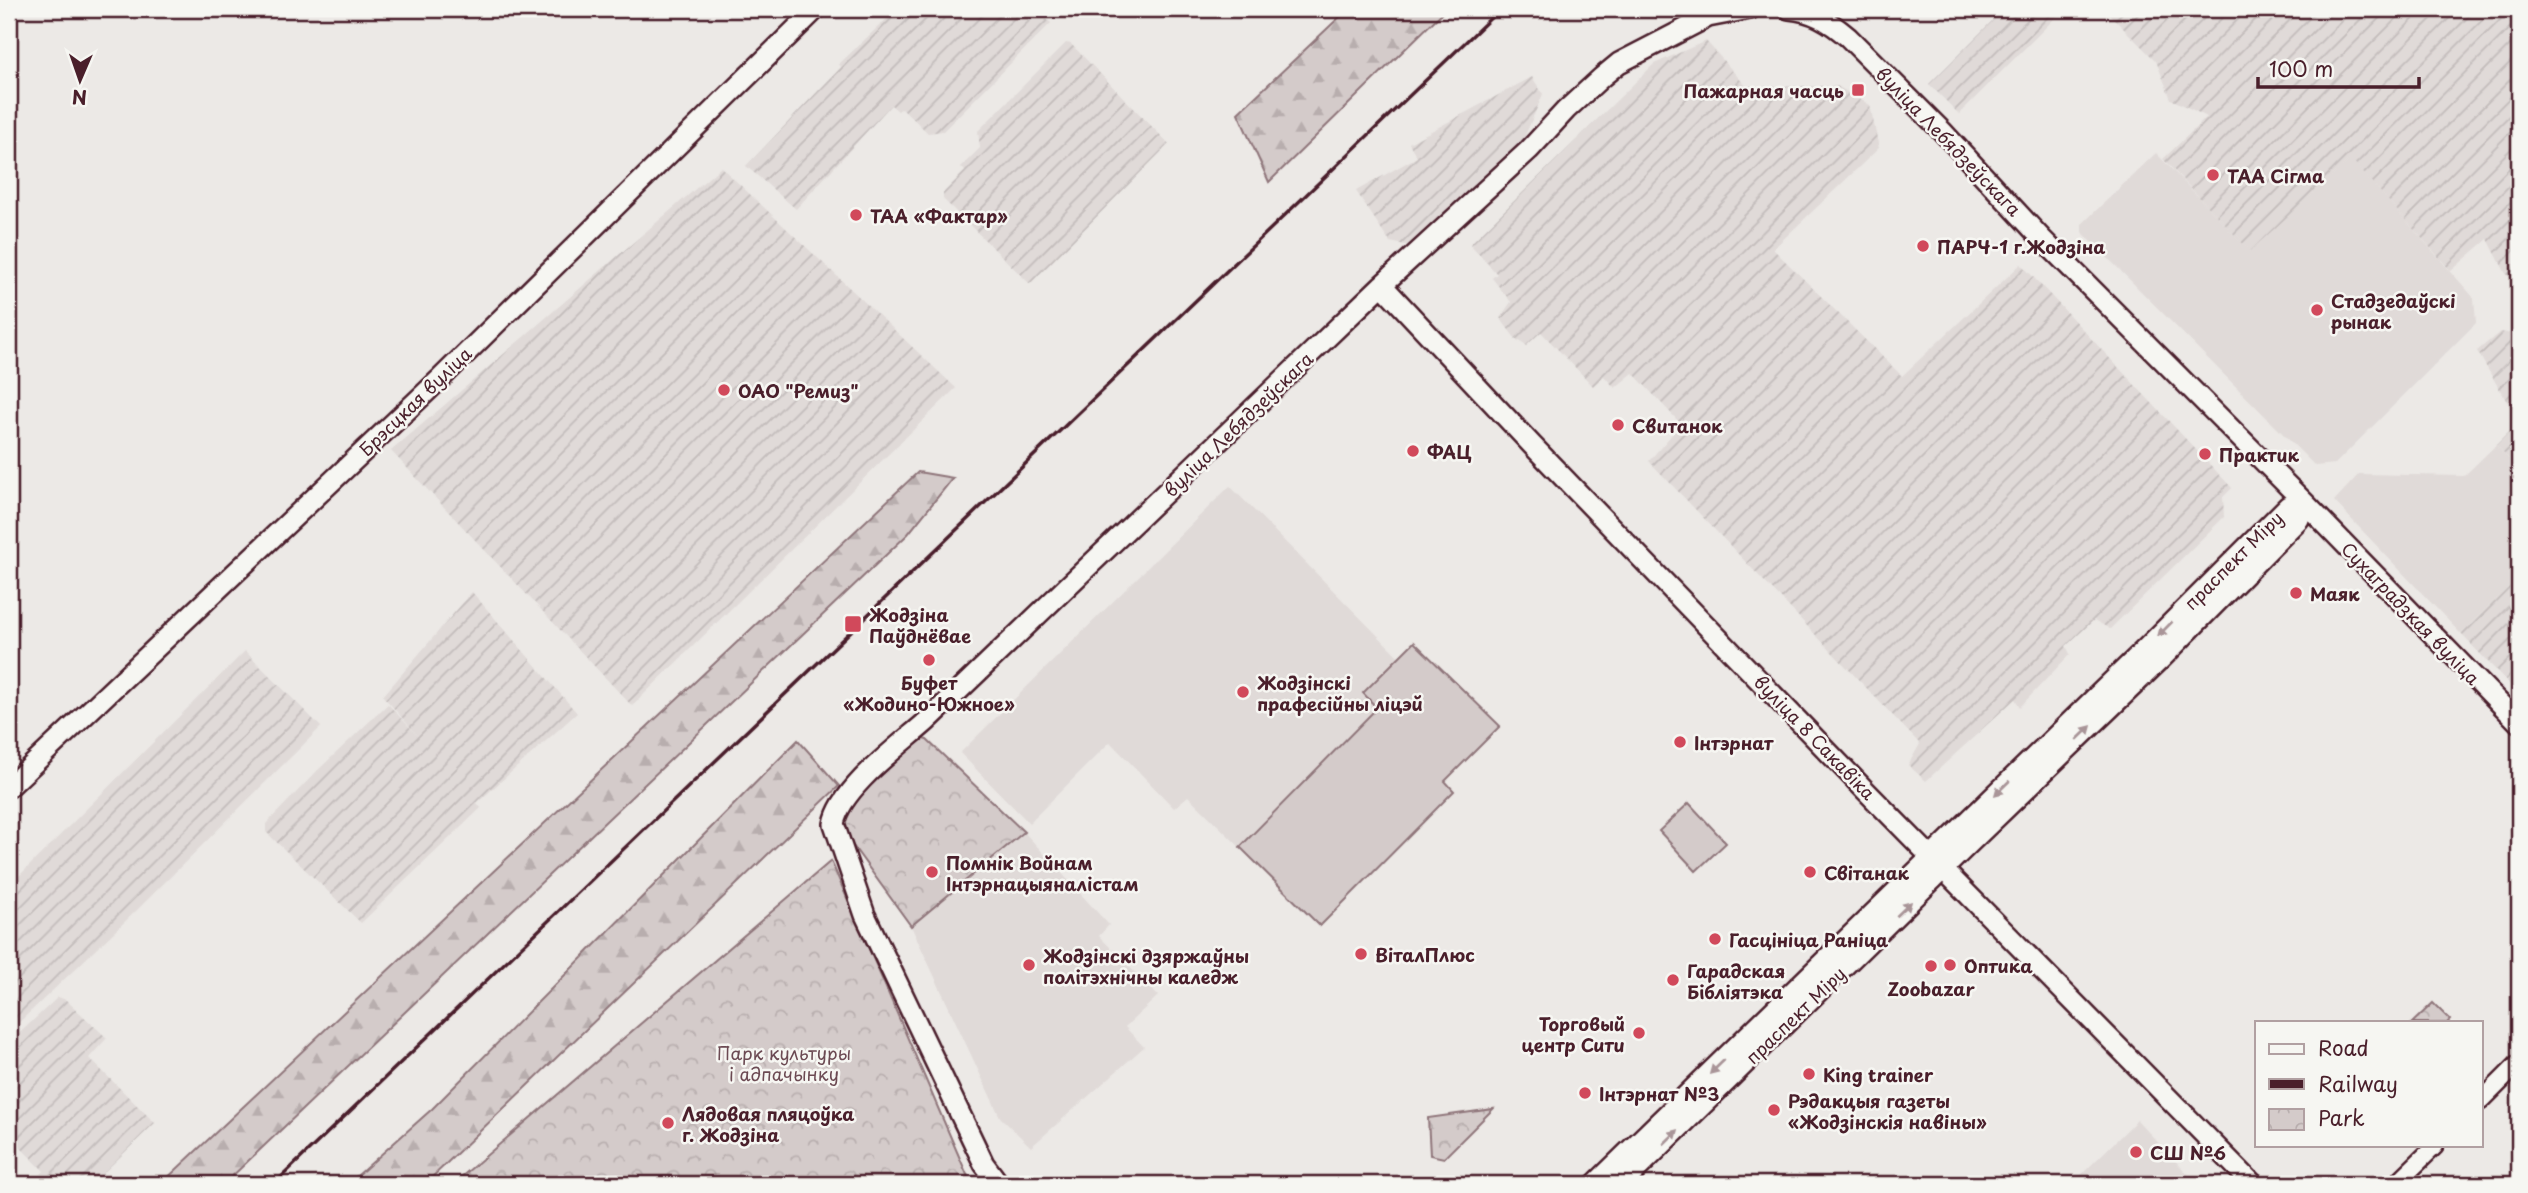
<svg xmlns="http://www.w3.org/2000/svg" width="2528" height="1193" viewBox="0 0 2528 1193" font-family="'Playpen Sans',sans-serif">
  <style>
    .built { fill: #e0dad8 }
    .industrial { fill: url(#industrial-furrows) }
    .forest { fill: url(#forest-firs); stroke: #8f757a; stroke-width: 2 }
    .park { fill: url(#park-crowns); stroke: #8f757a; stroke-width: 2 }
    .pitch { fill: #d4cbca; stroke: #8f757a; stroke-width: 2 }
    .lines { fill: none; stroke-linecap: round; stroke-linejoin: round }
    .minor-casing { stroke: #4a1f2b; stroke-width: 21 }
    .major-casing { stroke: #4a1f2b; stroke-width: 24 }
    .minor { stroke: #f6f6f2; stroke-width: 16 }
    .major { stroke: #f6f6f2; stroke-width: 19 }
    .rail { stroke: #4a1f2b; stroke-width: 3.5 }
    .oneway { fill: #a99598 }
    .poi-dot { fill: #d1495b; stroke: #f6f6f2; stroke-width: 2.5 }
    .labels { text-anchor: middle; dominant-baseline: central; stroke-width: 5; stroke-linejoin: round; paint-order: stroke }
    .poi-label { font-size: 18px; font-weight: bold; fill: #4a1f2b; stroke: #f6f6f2; text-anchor: start }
    .street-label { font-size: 18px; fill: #4a1f2b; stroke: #f6f6f2 }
    .park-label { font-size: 18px; fill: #6c4a53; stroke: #f6f6f2 }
  </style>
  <defs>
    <pattern id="industrial-furrows" width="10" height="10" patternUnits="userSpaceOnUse" patternTransform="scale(1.75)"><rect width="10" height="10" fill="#e0dad8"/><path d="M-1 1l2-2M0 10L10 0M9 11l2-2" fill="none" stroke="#c2bbba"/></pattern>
    <pattern id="forest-firs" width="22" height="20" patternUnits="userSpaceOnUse" patternTransform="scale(1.75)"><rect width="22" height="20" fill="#d4cbca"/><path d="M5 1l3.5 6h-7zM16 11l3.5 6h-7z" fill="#b8aeae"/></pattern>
    <pattern id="park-crowns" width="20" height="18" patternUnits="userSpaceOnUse" patternTransform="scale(1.75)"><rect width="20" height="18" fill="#d4cbca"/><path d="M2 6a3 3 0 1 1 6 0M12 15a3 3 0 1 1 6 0" fill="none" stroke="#b8aeae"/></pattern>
  </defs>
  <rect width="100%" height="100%" fill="#ece9e6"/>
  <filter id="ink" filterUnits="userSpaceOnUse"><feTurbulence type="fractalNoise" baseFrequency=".0143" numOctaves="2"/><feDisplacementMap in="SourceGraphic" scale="14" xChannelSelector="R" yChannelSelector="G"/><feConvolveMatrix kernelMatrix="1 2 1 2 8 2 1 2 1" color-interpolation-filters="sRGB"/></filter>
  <g filter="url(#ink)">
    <path class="built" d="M2156,153l94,97 101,-92 123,140 2,25 -141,141 -20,2 -233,-234v-8z
      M2496,445l23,25v107l-58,57 -127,-133 25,-27 105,2z
      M1230,486l169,171 15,-15 86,84 -55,55 9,10 -134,135 -132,-130 -14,12 -64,-66 -81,81 -69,-70z
      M1024,832l85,93 -10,11 59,60 -33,31 19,20 -113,100 -31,-30 -89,-191z
      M2137,1120l60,64h-125z"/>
    <path class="industrial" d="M897,9h139l15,14 -108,108 -15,2 -26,-25 -4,3 -7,-6 -95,104 -50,-43 95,-99 -2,-3z
      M2004,9h60l-105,105 -30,-30z
      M2104,9h415v279l-14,-16 -17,-33 -37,32 -100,-112 -101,92 -87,-92 44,-42 -36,-18 -15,-38z
      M1706,41l40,45h91l33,19 9,43 -106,101 129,127 119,-112 211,224 -9,9 1,20 -114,112 -16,-9 -28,26 4,8 -50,53 -5,-8 -89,82 -18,-16 12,-21 -271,-283 32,-37 -48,-51 -18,15 -11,-12 -11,10 -52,-54 -15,14 -6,-6 -2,2 -18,-24 11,-16 -19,-24 5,-4 -27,-30 184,-180z
      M1066,43l5,1 98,100 -139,140 -87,-85v-6l22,-22 -4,-4 19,-19 -2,-17z
      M1532,77l11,17 -19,44 -46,47 -68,61 -20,-4 -34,-51 61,-34 -8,-14z
      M721,167l235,221 -324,318 -241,-255z
      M2500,332l14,2 5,6v130l-23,-25 23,-23 -42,-71z
      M2519,577v117l-58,-60z
      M472,592l105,121 -100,90 4,5 -120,115 -95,-91v-8l51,-53 71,-67 30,32 -35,-40z
      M245,651l76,76 -185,184 -127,121v-146z
      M58,997l8,3 41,38 -18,20 66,65 -63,61h-61l13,-13 -35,-35v-93z"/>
    <path class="forest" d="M1348,9h98l-177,173 -31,-69z
      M918,472l35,6 -45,56 -684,650h-63z
      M798,740l41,46 -414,398h-77l84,-75z"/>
    <path class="park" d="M914,737l13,3 97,92 -113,94 -68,-94 4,-31z
      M831,861l140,323h-518z
      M2433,1003l17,17 -3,3h-35z
      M1493,1109l-49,49 -14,-3 -2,-37z"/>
    <path class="pitch" d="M1414,642l86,84 -55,55 9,10 -134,135 -80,-79 137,-139 -14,-15z
      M1689,803l37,40 -30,28 -37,-40z"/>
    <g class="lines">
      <g class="minor-casing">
        <path id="minor" d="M2481,1101l38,-38
          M2396,1184l39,-38"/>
      </g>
      <g class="major-casing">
        <path id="major" d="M1789,9c24,2 40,12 59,28l94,94 100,108 262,263 215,221
          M1382,285l150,160 333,345 388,394
          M9,787l431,-408 376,-370
          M999,1184l-15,-20 -119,-249 -31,-91c6,-35 65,-78 92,-102l456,-437 147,-135 37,-40 36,-33 17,-14 89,-46 42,-8
          M1595,1184l551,-536 142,-142 16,-4
          M1622,1184l348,-341 189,-182 140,-142 5,-17"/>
      </g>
      <use href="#minor" class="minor"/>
      <use href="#major" class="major"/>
      <path class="rail" d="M274,1184l1226,-1175"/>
    </g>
    <defs><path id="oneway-solid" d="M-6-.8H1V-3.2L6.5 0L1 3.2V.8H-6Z" transform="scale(1.75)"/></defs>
    <g class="oneway">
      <use href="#oneway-solid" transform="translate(2165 629) rotate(135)"/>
      <use href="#oneway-solid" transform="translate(2084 733) rotate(-44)"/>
      <use href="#oneway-solid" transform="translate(2002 788) rotate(136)"/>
      <use href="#oneway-solid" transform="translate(1904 909) rotate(-44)"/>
      <use href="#oneway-solid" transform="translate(1717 1067) rotate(136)"/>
      <use href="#oneway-solid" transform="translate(1671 1137) rotate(-44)"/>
    </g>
  </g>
  <g class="poi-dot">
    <rect x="1851" y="83" width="14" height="14" rx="3.5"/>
    <circle cx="2213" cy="175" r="7"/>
    <circle cx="856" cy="215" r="7"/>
    <circle cx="1923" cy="246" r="7"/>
    <circle cx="2317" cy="310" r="7"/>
    <circle cx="724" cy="390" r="7"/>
    <circle cx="1618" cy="425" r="7"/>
    <circle cx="1413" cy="451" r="7"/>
    <circle cx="2205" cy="454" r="7"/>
    <circle cx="2296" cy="593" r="7"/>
    <rect x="844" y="615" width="18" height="18" rx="3.5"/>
    <circle cx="929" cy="660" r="7"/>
    <circle cx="1243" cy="692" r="7"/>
    <circle cx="1680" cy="742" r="7"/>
    <circle cx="932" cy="872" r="7"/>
    <circle cx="1810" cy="872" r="7"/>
    <circle cx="1715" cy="939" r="7"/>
    <circle cx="1361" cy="954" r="7"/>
    <circle cx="1029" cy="965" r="7"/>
    <circle cx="1950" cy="965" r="7"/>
    <circle cx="1931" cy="966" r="7"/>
    <circle cx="1673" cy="980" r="7"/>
    <circle cx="1639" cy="1033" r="7"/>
    <circle cx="1809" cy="1074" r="7"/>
    <circle cx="1585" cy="1093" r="7"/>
    <circle cx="1774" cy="1110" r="7"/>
    <circle cx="668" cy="1123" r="7"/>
    <circle cx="2136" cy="1152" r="7"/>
  </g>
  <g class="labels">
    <g class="poi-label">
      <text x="1844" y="90" text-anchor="end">Пажарная часць</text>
      <text x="2227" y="175">ТАА Сігма</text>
      <text x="870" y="215">ТАА «Фактар»</text>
      <text x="1937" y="246">ПАРЧ-1 г.Жодзіна</text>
      <text x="2331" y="300">Стадзедаўскі<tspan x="2331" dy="21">рынак</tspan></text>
      <text x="738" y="390">ОАО "Ремиз"</text>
      <text x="1632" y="425">Свитанок</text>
      <text x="1427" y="451">ФАЦ</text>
      <text x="2219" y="454">Практик</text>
      <text x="2310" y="593">Маяк</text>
      <text x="869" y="614">Жодзіна<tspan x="869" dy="21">Паўднёвае</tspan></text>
      <text x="929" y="682" text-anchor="middle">Буфет<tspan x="929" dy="21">«Жодино-Южное»</tspan></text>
      <text x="1257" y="682">Жодзінскі<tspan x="1257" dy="21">прафесійны ліцэй</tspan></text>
      <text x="1694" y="742">Інтэрнат</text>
      <text x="946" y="862">Помнік Войнам<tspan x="946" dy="21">Інтэрнацыяналістам</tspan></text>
      <text x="1824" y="872">Світанак</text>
      <text x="1729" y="939">Гасцініца Раніца</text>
      <text x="1375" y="954">ВіталПлюс</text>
      <text x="1043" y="955">Жодзінскі дзяржаўны<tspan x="1043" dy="21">політэхнічны каледж</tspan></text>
      <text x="1964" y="965">Оптика</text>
      <text x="1687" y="970">Гарадская<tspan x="1687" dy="21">Бібліятэка</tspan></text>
      <text x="1931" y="988" text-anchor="middle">Zoobazar</text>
      <text x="1625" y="1023" text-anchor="end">Торговый<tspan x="1625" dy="21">центр Сити</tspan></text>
      <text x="1823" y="1074">King trainer</text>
      <text x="1599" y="1093">Інтэрнат №3</text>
      <text x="1788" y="1100">Рэдакцыя газеты<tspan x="1788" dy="21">«Жодзінскія навіны»</tspan></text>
      <text x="682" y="1113">Лядовая пляцоўка<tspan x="682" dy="21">г. Жодзіна</tspan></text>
      <text x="2150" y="1152">СШ №6</text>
    </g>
    <g class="street-label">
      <text transform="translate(1949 141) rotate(46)">вуліца Лебядзеўскага</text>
      <text transform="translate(415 401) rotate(-44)">Брэсцкая вуліца</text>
      <text transform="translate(1238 424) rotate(-44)">вуліца Лебядзеўскага</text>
      <text transform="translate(2233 560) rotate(-45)">праспект Міру</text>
      <text transform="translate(2411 613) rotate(46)">Сухаградзкая вуліца</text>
      <text transform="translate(1815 737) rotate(46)">вуліца 8 Сакавіка</text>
      <text transform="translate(1795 1015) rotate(-44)">праспект Міру</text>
    </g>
    <g class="park-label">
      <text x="784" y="1052">Парк культуры<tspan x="784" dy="21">і адпачынку</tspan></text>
    </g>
  </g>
  <rect width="2528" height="1193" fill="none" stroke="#f6f6f2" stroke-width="35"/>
  <rect x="18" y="18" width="2493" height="1158" fill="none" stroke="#4a1f2b" stroke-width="2.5" filter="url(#ink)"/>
  <rect x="2255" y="1021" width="228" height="126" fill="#f6f6f2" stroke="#b1a0a2" stroke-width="2"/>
  <rect x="2269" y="1044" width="35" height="10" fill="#f6f6f2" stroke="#b1a0a2" stroke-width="2"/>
  <text x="2318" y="1056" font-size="21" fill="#4a1f2b">Road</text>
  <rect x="2269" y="1079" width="35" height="10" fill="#4a1f2b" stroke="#b1a0a2" stroke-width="2"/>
  <text x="2318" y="1092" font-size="21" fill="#4a1f2b">Railway</text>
  <rect x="2269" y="1109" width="35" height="21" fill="url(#park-crowns)" stroke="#b1a0a2" stroke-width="2"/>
  <text x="2318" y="1126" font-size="21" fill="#4a1f2b">Park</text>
  <g transform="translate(80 80) rotate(182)" stroke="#f6f6f2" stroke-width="5" paint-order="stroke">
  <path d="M0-5L12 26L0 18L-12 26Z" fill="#4a1f2b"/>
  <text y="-10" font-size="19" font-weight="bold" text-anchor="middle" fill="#4a1f2b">N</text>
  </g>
  <path d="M2258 77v10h161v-10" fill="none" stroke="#4a1f2b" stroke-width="3.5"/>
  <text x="2269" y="77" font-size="21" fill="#4a1f2b" stroke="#f6f6f2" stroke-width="5" paint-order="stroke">100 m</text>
</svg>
